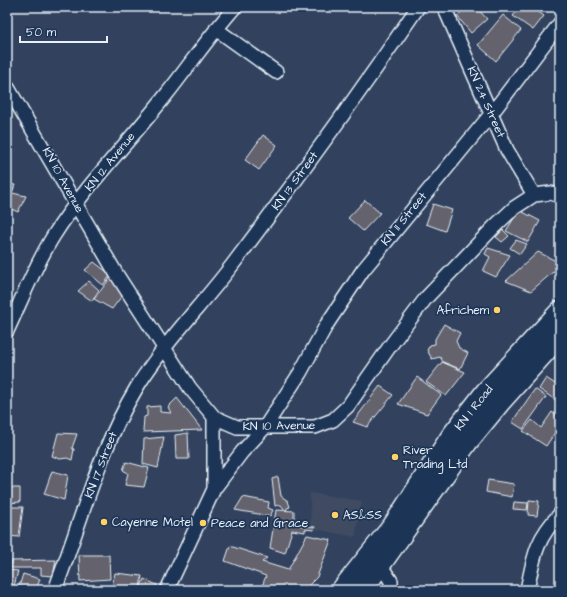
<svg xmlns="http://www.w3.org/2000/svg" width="567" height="597" viewBox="0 0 567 597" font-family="'Architects Daughter',sans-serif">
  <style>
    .built { fill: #414c62 }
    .building { fill: #63626d; stroke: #e8f1f8 }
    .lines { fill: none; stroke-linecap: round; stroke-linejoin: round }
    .minor-casing { stroke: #e8f1f8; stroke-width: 16 }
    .highway-casing { stroke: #e8f1f8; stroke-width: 22 }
    .minor { stroke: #1d3557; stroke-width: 13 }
    .highway { stroke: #1d3557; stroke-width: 19 }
    .poi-dot { fill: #ffd166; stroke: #1d3557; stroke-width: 1.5 }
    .labels { text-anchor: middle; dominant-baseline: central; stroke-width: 3.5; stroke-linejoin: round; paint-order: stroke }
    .street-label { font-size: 12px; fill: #e8f1f8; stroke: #1d3557 }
    .poi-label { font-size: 12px; fill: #e8f1f8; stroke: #1d3557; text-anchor: start }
  </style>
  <rect width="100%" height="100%" fill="#32425e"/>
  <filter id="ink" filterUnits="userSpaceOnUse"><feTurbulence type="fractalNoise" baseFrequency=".025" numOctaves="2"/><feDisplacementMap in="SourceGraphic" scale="8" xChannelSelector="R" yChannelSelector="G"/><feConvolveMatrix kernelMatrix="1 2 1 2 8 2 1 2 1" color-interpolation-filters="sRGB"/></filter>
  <g filter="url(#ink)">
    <path class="built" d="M310,493l52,8 -7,36 -44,-9z"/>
    <path class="building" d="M467,7h9l11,12 -16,14 -14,-17z
      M520,7h12l12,9 -11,14 -20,-14z
      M503,15l18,15 -25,31 -18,-16z
      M263,135l14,10 -18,25 -14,-10z
      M8,184l7,1 -3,8 14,3 -8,16 -11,-5z
      M365,200l15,13 -17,18 -15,-13z
      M433,204l19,6 -7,21 -19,-7z
      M519,210l21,11 -12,21 -22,-11z
      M503,230l6,6 -7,6 -6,-5z
      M516,240l11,4 -7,10 -10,-6z
      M488,248l22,7 -14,22 -13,-6 7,-14 -5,-3z
      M538,252l22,11v3l-29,25 -25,-10z
      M94,262l17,13 -8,10 -18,-15z
      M112,276l12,17 -12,16 -18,-10z
      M89,281l10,9 -7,11 -14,-10z
      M444,324l16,9 -4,8 3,7 9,5 -8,16 -17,-7 -3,-5 -8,2 -5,-9 3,-5 5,-1v-5z
      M442,362l23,10 -19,24 -20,-14z
      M417,377l24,18 -14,19 -29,-10z
      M546,378l14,9v16l-21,-14z
      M380,386l13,9 -26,32 -14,-5z
      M535,389l11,8 -23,32 -11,-7z
      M177,398l25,32 -59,2 1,-15 3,-1v-9l13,-1v6l11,1 -3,-6z
      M552,412l8,7v6l-14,21 -23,-15 9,-11 9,8z
      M58,433l19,1 -5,14 2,1 -2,11 -5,-2 -7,1 -8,-3z
      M188,433l1,26h-13l-1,-24z
      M164,437l-6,31 -15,-4 1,-25z
      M126,462l23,6 -5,19 -19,-2 3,-12 -5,-3z
      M52,471l16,4 -4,25 -20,-6z
      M278,477l3,19 7,5 2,6 -3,1 -1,3 -5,-6 -6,1 -3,-27z
      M488,480l26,4 -2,13 -26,-5z
      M7,488h13v14l-11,1v4h-2z
      M243,497l26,5 -1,6 5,2 -3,6 -35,-6z
      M529,500l10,1 -2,15 -9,-1z
      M514,502l14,1 -1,7 -14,-1z
      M7,507h16l-4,30 -12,-1z
      M276,510l18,1v14l21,2 -1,3 -9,-1v3l-13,-2 -7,23 -15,-5z
      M307,535l24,5 -14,37 -13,13h-32l-10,-4 4,-10 -41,-15 5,-15 37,12 -5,4 26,8z
      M79,555h30l1,24 -30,2z
      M56,560l-3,16 -12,-1v-7h-30v-7z
      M7,570l11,1 -5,19h-6z
      M115,573l27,3 -2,12 -28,-2z
      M23,574l17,5 -4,11h-18z
      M144,579l13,6 -2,5h-13l-2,-2z"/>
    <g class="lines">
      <g class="minor-casing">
        <path id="minor" d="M444,7l63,143 27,45
          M216,29l60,43
          M7,86l110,189 73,113 24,29 23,10h78l18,-7 15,-14 42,-60 36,-48 68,-71 20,-19 20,-13 17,-2 9,3
          M7,331c15,-32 28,-66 47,-96 32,-50 75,-93 112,-140 23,-29 44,-60 69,-88
          M214,489v-72
          M381,566l10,15v9
          M55,590c26,-68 44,-140 82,-203 27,-44 65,-82 96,-123 64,-84 126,-170 185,-257
          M167,590l47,-101 28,-37 23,-25 35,-54 27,-49 36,-54 129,-157 68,-90
          M527,590c7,-33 8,-50 33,-76"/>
      </g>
      <g class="highway-casing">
        <path id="highway" d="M341,590l52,-65 58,-89 34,-44 75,-81
          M363,590l105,-148 32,-39 60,-67"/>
      </g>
      <use href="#minor" class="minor"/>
      <use href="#highway" class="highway"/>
    </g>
  </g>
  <g class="poi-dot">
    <circle cx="497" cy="310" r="4"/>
    <circle cx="395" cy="457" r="4"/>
    <circle cx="335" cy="515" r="4"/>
    <circle cx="104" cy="522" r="4"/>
    <circle cx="203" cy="523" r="4"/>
  </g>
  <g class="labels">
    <g class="street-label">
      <text transform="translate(486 102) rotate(66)">KN 24 Street</text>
      <text transform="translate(110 162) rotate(-51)">KN 12 Avenue</text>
      <text transform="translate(63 180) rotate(61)">KN 10 Avenue</text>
      <text transform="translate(295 181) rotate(-54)">KN 13 Street</text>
      <text transform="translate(404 219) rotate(-51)">KN 11 Street</text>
      <text transform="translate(474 408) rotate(-52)">KN 1 Road</text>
      <text transform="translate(279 426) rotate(-1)">KN 10 Avenue</text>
      <text transform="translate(101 465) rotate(-69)">KN 17 Street</text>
    </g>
    <g class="poi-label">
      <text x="489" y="310" text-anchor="end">Africhem</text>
      <text x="403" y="450">River<tspan x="403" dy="14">Trading Ltd</tspan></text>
      <text x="343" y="515">AS&amp;SS</text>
      <text x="112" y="522">Cayenne Motel</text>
      <text x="211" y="523">Peace and Grace</text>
    </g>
  </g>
  <rect width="567" height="597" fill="none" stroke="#1d3557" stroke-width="24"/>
  <rect x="12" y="12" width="543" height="573" fill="none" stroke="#e8f1f8" stroke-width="1.5" filter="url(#ink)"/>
  <path d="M20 36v6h87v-6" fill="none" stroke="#e8f1f8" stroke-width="2"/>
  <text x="26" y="36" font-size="12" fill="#e8f1f8" stroke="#1d3557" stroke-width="3" paint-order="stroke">50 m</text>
</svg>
